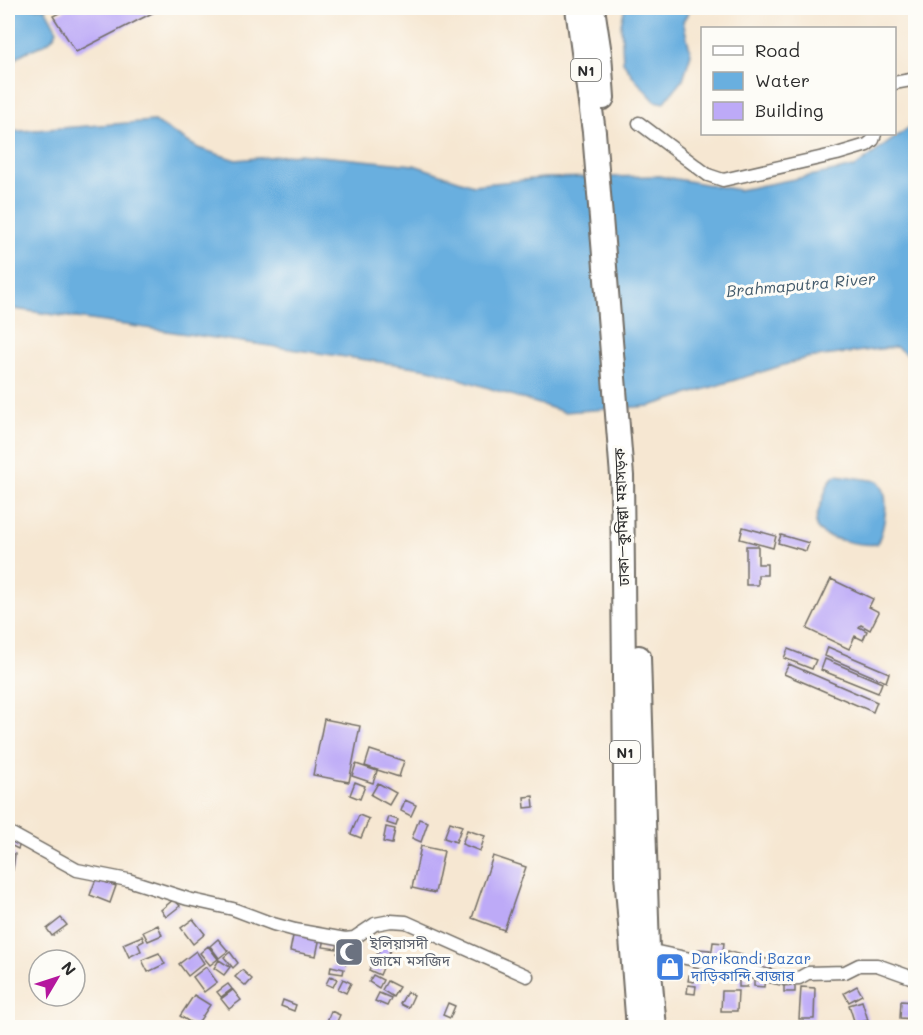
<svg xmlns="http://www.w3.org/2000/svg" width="923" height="1035" viewBox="0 0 923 1035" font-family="Mali,'Noto Sans Bengali',sans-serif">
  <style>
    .water { fill: #69afdf; stroke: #4a6d85; stroke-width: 1.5 }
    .building { fill: #bdaaf7 }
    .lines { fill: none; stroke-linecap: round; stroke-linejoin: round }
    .street-casing { stroke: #726d65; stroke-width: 15 }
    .highway-casing { stroke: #726d65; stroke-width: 26 }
    .street { stroke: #fff; stroke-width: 12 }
    .highway { stroke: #fff; stroke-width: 22 }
    .labels { text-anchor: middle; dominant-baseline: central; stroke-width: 6; stroke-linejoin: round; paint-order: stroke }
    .shield { fill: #fdfcf7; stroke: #6a6a68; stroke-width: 1.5 }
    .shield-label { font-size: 14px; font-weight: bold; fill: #2b2b2b }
    .street-label { font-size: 15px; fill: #2b2b2b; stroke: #fdfcf7 }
    .worship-label { font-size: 15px; fill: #5b616d; stroke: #fdfcf7; text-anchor: start }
    .shop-label { font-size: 15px; fill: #366cbe; stroke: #fdfcf7; text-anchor: start }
    .water-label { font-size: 16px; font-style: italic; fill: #41596a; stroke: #fdfcf7 }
  </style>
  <rect width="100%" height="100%" fill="#fdfcf7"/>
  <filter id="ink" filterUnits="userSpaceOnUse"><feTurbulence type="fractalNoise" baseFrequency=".0167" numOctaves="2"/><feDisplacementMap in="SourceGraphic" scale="12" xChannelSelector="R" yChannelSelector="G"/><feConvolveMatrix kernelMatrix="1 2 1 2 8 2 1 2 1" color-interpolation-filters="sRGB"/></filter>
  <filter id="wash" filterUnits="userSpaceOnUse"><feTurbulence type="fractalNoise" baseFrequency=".008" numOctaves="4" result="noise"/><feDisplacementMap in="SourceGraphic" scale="24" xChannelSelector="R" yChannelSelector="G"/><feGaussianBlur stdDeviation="1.35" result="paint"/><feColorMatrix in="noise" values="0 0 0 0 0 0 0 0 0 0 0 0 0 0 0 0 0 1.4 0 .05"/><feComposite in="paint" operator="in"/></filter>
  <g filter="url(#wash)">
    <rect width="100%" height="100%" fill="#f6e7d2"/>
    <path class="water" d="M8,8h37l12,22c-7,18 -25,16 -38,26 -9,6 -5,22 -11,30z
      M625,8h66l-8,13 8,33 -8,25 -19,24 -9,-2 -20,-22 -12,-17 -2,-39z
      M154,121l44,27 38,12 62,-6 45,4 71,7 59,20 71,-7 115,-2 80,14 116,-23 60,-44v237l-19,-13 -89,11 -157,48 -86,6 -135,-43 -421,-61v-176z
      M836,475l42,6c14,13 6,48 -1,63 -12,2 -58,-5 -61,-18 -1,-8 4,-20 7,-27 3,-9 5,-19 13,-24z"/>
    <g id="blocks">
      <path class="building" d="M69,8h93l-86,44 -23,-36z
        M743,527l33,9 -3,12 -33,-9z
        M781,535l28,8 -3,8 -28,-8z
        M746,546h12v18h9v11h-9v10h-12z
        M831,579l42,20 -4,8 10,5 -9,18 -9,-5 -2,2 8,4 -4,9 -8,-4 -6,13 -42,-20z
        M828,647l61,26 -3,9 -61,-26z
        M788,649l28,11 -4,9 -28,-11z
        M825,659l57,24 -4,10 -57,-23z
        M789,664l88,38 -4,10 -89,-38z
        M324,719l36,7 -11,56 -36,-7z
        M370,750l34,11 -5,16 -34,-11z
        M356,764l21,7 -4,12 -21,-7z
        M355,782l10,4 -5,13 -10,-4z
        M378,783l18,10 -7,12 -18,-10z
        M533,796l1,11 -9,1 -1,-11z
        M405,800l11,5 -5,11 -10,-5z
        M359,815l10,4 -8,19 -10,-4z
        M389,817l9,3 -2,6 -9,-3z
        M419,819l9,3 -7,20 -9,-4z
        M450,822l12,4 -6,16 -12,-4z
        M386,827l9,2 -3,15 -9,-2z
        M467,830l18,6 -5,15 -18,-7z
        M8,839l12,5 -2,5 -10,-5z
        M421,846l23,5 -9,42 -23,-5z
        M9,853l6,1 -2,16h-5z
        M493,856l33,11 -22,63 -32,-12z
        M96,879l20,7 -6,17 -20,-8z
        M174,899l6,7 -14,11 -5,-7z
        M61,918l6,7 -15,11 -5,-7z
        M193,919l12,15 -12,10 -12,-16z
        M158,925l4,10 -14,6 -5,-9z
        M294,931l26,6 -4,19 -26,-5z
        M142,936l2,5 -6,3 3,7 -12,6 -6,-13z
        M218,939l10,12 -9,7 -9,-12z
        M325,939l13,2 -1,8 -14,-2z
        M351,940l9,10 -14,14 -9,-11z
        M713,942l11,1 -2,16 -11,-1z
        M382,944l9,4 -7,15 -9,-4z
        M208,946l10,13 -8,6 -10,-12z
        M698,949l12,1 -1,8 -12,-2z
        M196,951l8,12 -16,13 -9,-12z
        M728,951l17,5 -2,7 -17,-5z
        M230,952l8,11 -5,5 -9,-11z
        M159,953l6,11 -17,8 -6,-12z
        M760,958l12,2 -1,10 -12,-1z
        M219,960l11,7 -6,8 -10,-7z
        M372,963l11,5 -3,7 -11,-5z
        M331,966l13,3 -1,5 -13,-2z
        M206,967l11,15 -13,10 -11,-15z
        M242,970l10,9 -6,7 -11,-9z
        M690,971l6,1 -2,10 -6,-1z
        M373,975l10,5 -4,8 -10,-6z
        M330,976l7,3 -4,8 -7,-3z
        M739,977h8v10h-8z
        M754,977h11l-1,10 -10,-1z
        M343,979l8,4 -5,10 -8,-4z
        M387,981l12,6 -6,10 -11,-7z
        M795,981v11h-11v-10z
        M228,984l4,5 -11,8 -4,-5z
        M688,985l8,1 -1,8 -8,-1z
        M857,986l5,9 -13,7 -5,-9z
        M801,987l14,1 -1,31h-15z
        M233,990l8,10 -12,9 -8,-10z
        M722,991h16l-1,20h-16z
        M407,992l7,3 -6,13 -8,-4z
        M379,993l12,5 -4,8 -12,-5z
        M194,995l16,10 -14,21 -16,-10z
        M283,1000l13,5 -2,6 -13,-5z
        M862,1001l6,19 -13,4 -6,-19z
        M901,1001l14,1 -1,17 -14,-1z
        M448,1003l7,3 -5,12 -7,-3z
        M331,1011l9,4 -6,13 -8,-4z"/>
    </g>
  </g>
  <g filter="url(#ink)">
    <use href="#blocks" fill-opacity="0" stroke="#726d65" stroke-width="1.5"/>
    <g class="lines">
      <g class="street-casing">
        <path id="street" d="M894,83l22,-4
          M639,123l69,52 15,5 114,-26 30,-9 6,-5 2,-6
          M8,832l69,38 51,10 60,19 45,10 40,15 22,6 50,9 9,-1 21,-14 16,-3 15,1 121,54
          M648,950l136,29 15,-1 9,-5 37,-1 14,-7h18l39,14"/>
      </g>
      <g class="highway-casing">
        <path id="highway" d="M577,8l17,124 28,344 4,398 12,154
          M593,8l7,46 3,44
          M639,657l9,293 7,78"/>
      </g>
      <use href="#street" class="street"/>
      <use href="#highway" class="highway"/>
    </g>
  </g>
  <defs>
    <g id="mosque-square" transform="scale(1.5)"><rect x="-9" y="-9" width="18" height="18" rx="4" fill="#6b7280" stroke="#fdfcf7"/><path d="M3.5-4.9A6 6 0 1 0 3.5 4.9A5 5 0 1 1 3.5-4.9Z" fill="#fff"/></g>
    <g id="shop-square" transform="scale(1.5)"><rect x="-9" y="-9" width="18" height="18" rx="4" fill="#3f7fe0" stroke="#fdfcf7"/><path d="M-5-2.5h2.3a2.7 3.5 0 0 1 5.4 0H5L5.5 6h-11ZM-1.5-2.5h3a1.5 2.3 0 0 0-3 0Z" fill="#fff"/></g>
  </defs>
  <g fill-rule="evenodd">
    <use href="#mosque-square" x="349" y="952"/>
    <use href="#shop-square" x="670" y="967"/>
  </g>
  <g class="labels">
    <g class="shield">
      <rect x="571" y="59" width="30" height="22" rx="4.5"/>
      <rect x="610" y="741" width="30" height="22" rx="4.5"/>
    </g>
    <g class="shield-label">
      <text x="586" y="70">N1</text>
      <text x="625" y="752">N1</text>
    </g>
    <g class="street-label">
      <text transform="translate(621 517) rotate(-92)">ঢাকা–কুমিল্লা মহাসড়ক</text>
    </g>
    <g class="worship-label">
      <text x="370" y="943">ইলিয়াসদী<tspan x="370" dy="17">জামে মসজিদ</tspan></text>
    </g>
    <g class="shop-label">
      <text x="691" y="958">Darikandi Bazar<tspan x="691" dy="17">দাড়িকান্দি বাজার</tspan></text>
    </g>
    <g class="water-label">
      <text transform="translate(801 284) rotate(-5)">Brahmaputra River</text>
    </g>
  </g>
  <rect width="923" height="1035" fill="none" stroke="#fdfcf7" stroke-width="30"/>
  <rect x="701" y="27" width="195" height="108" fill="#fdfcf7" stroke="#a9a8a5" stroke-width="1.5"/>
  <rect x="713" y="46" width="30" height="9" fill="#ffffff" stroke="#a9a8a5" stroke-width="1.5"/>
  <text x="755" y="57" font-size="18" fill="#2b2b2b">Road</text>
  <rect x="713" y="72" width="30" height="18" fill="#69afdf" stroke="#a9a8a5" stroke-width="1.5"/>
  <text x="755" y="87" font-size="18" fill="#2b2b2b">Water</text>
  <rect x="713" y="102" width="30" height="18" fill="#bdaaf7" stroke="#a9a8a5" stroke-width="1.5"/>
  <text x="755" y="117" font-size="18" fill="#2b2b2b">Building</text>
  <g transform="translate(57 978) rotate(51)"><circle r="28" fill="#fdfcf7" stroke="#a9a8a5" stroke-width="1.5"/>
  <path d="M0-4.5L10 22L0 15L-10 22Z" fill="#b5179e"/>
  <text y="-9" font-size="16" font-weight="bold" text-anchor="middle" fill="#2b2b2b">N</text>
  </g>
</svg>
